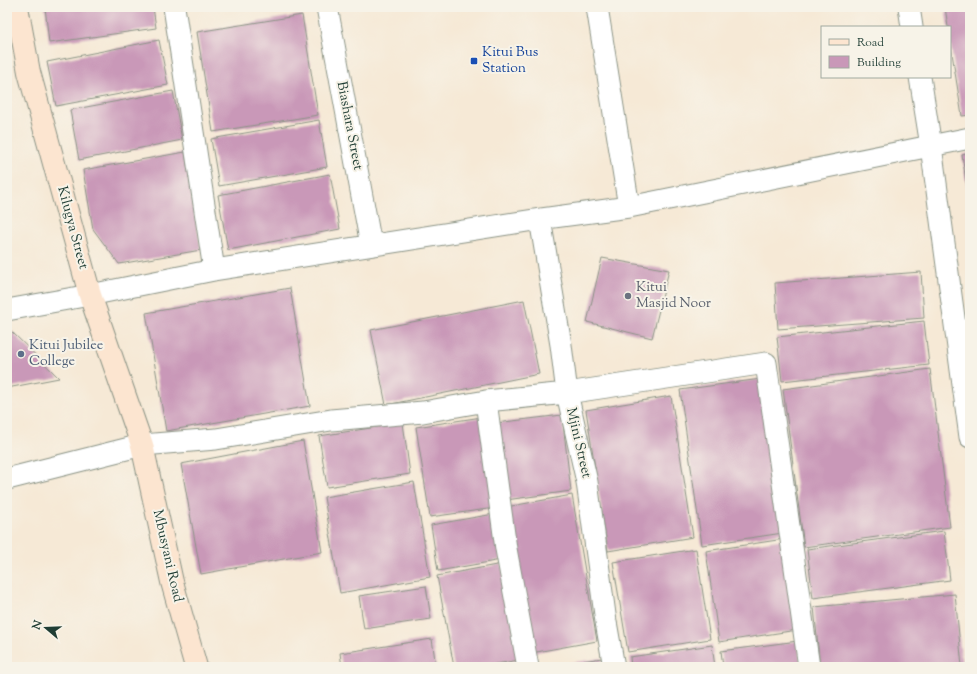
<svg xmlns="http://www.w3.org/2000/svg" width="977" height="674" viewBox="0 0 977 674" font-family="'Sorts Mill Goudy',serif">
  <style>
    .building { fill: #c998b8 }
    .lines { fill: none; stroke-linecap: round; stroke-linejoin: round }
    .street-casing { stroke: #8a9385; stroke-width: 23 }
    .secondary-casing { stroke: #8a9385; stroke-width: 24 }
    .street { stroke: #fff; stroke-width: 21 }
    .secondary { stroke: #fce5d0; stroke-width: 22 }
    .transit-dot { fill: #1a4fb4; stroke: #f7f3e8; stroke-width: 1.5 }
    .worship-dot { fill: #6b7280; stroke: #f7f3e8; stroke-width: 1.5 }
    .service-dot { fill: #5c6f8a; stroke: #f7f3e8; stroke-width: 1.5 }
    .labels { text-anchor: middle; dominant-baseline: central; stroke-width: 4; stroke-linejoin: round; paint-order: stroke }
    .transit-label { font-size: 14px; fill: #164399; stroke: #f7f3e8; text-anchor: start }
    .street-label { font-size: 14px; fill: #1f3d34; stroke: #f7f3e8 }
    .worship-label { font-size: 14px; fill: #5b616d; stroke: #f7f3e8; text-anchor: start }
    .service-label { font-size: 14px; fill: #4e5e75; stroke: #f7f3e8; text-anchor: start }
  </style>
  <rect width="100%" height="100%" fill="#f7f3e8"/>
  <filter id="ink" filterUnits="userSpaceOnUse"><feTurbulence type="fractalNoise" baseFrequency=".025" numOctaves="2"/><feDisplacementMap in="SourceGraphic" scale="8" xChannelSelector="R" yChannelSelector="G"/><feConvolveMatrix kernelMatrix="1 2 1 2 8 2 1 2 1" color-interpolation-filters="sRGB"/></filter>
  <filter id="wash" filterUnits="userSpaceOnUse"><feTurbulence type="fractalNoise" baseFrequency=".012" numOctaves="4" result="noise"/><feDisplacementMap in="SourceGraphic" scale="16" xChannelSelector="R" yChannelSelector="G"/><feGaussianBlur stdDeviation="0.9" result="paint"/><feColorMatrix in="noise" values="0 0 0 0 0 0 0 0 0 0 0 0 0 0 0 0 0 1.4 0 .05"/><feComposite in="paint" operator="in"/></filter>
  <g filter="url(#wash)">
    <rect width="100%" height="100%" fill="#f6e9d6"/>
    <g id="blocks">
      <path class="building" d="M45,7h108l3,21 -107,15z
        M945,7h25v108l-8,1 -12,-75v-14h-2z
        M302,15l16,100 -105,17 -16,-100z
        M159,40l9,45 -112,21 -9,-44z
        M173,91l9,49 -103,20 -9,-50z
        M319,120l8,47 -108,19 -8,-47z
        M185,152l16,98 -82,14 -26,-35 -10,-59z
        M970,153v48h-1l-7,-46z
        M330,174l10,55 -112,21 -10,-55z
        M602,258l67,12 -17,68 -65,-16z
        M921,272l3,46 -146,11 -3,-46z
        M290,288l20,118 -144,25 -20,-118z
        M524,300l15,74 -153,31 -15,-75z
        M924,321l5,44 -147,16 -5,-44z
        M7,329h2l50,49 -52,10z
        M930,369l20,158 -146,20 -21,-158z
        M761,379l22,154 -81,12 -22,-155z
        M671,396l22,141 -85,14 -22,-141z
        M562,415l9,76 -65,9 -10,-77z
        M482,417l13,91 -65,9 -14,-90z
        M403,423l7,51 -83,13 -8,-51z
        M303,441l19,111 -121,22 -20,-110z
        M414,482l16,95 -90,16 -16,-96z
        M572,495l25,146 -66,12 -25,-146z
        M494,514l7,46 -63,11 -7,-46z
        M944,531l6,49 -137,18 -6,-49z
        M784,539l13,91 -78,12 -13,-91z
        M696,549l14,90 -82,13 -15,-90z
        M502,564l17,96 -40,7h-25l-17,-91z
        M426,586l5,33 -67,10 -5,-33z
        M955,594l7,73h-142l-6,-60z
        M432,639l4,28h-94l-2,-14z
        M798,641l3,26h-78l-2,-16z
        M712,645l3,22h-84l-1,-10z
        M602,658l1,9h-54v-1z"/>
    </g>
  </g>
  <g filter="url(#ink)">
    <use href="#blocks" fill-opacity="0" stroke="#8a9385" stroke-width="1"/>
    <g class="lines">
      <g class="street-casing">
        <path id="street" d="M174,7l40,263
          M327,7l44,238
          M597,7l32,200
          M909,7l3,20
          M920,77l11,69 39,291
          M540,219l21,126 6,48 20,89 19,140 8,45
          M7,310l83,-15 124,-25 326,-51 89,-12 341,-69
          M486,401l20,148 22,118
          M7,479l135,-34 74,-6 115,-19 92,-8 63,-11 81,-8 199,-30 43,304"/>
      </g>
      <g class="secondary-casing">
        <path id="secondary" d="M17,7l12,65 61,223 52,150 30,137 24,85"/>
      </g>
      <use href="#street" class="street"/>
      <use href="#secondary" class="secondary"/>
    </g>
  </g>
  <rect class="transit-dot" x="470" y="57" width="8" height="8" rx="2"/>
  <circle class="worship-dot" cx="628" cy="296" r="4"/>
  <circle class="service-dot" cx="21" cy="354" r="4"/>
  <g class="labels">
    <g class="transit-label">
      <text x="482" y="53">Kitui Bus<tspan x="482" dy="16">Station</tspan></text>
    </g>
    <g class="street-label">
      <text transform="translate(349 126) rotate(79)">Biashara Street</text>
      <text transform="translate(72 228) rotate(75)">Kilugya Street</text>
      <text transform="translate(578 443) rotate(77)">Mjini Street</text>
      <text transform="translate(167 556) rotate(77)">Mbusyani Road</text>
    </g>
    <g class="worship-label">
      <text x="636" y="288">Kitui<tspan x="636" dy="16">Masjid Noor</tspan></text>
    </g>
    <g class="service-label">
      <text x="29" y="346">Kitui Jubilee<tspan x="29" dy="16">College</tspan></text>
    </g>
  </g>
  <rect width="977" height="674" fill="none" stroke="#f7f3e8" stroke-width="24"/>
  <rect x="821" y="26" width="130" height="52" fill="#f7f3e8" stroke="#a1aaa0"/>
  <rect x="829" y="39" width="20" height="6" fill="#fce5d0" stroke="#a1aaa0"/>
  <text x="857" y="46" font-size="12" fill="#1f3d34">Road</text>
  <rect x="829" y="56" width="20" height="12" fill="#c998b8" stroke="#a1aaa0"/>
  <text x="857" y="66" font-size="12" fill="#1f3d34">Building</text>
  <g transform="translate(46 628) rotate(289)" stroke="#f7f3e8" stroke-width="3" paint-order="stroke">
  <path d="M0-3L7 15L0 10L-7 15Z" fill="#1f3d34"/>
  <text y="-6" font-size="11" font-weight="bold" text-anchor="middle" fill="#1f3d34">N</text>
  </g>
</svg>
